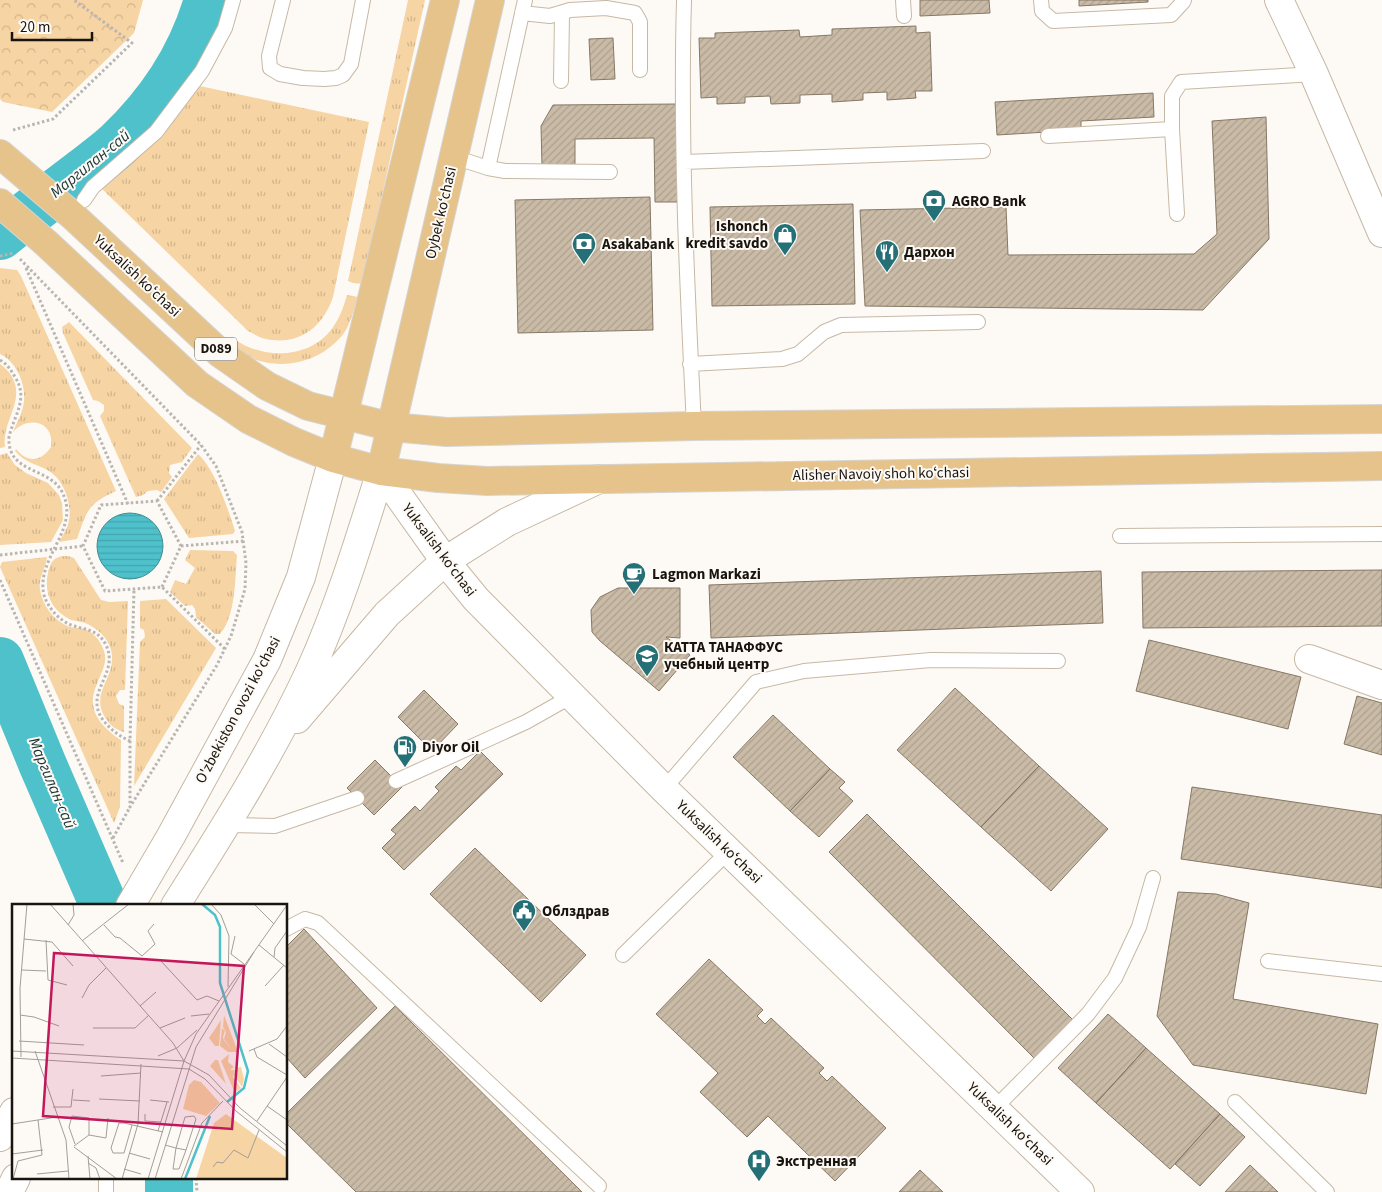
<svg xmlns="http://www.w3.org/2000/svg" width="1382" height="1192" viewBox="0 0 1382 1192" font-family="'Source Sans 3',sans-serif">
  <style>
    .grass { fill: url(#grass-tufts) }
    .park { fill: url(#park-crowns) }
    .water { fill: url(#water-rules); stroke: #3e8d92 }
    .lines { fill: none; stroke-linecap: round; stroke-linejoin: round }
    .river { stroke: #4ec1cb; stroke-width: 48 }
    .building { fill: url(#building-hatch); stroke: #857865 }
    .lane-casing { stroke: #c7b8a4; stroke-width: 16 }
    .street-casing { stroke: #c7b8a4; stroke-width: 30 }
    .secondary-casing { stroke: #c7b8a4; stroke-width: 30 }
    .primary-casing { stroke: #d6d5d3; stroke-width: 30 }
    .path { stroke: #b9b5b0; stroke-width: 3; stroke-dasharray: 2.5 2.5; stroke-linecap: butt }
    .lane { stroke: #fff; stroke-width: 14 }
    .street { stroke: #fff; stroke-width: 28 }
    .secondary { stroke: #fff; stroke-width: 28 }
    .primary { stroke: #e5c38b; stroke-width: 28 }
    .labels { text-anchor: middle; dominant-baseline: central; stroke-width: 4; stroke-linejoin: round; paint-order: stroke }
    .shield { fill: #fdfaf6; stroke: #5d5953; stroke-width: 1 }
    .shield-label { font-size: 14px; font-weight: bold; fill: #19140d }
    .poi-label { font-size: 15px; font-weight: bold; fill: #19140d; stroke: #fdfaf6; text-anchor: start }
    .street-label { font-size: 15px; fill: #19140d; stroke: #fdfaf6 }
    .water-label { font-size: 16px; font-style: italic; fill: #1a3436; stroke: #fdfaf6 }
    .inset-river { fill: none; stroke: #4ec1cb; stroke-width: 2.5 }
    .inset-road { fill: none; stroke: #a29e99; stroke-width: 1 }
    .view { fill: #c2185b; fill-opacity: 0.15; stroke: #c2185b; stroke-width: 2.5 }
    .inset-edge { fill: none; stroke: #19140d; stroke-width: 2.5 }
  </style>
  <defs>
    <pattern id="grass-tufts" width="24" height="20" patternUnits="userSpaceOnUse" patternTransform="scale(1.25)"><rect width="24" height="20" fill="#f6d4a3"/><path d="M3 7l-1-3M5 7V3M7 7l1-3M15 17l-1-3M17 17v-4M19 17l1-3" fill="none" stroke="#d2b58b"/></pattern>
    <pattern id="park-crowns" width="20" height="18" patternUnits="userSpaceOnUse" patternTransform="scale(1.25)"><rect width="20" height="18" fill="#f6d4a3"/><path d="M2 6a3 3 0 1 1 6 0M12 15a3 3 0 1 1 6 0" fill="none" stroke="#d2b58b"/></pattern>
    <pattern id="water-rules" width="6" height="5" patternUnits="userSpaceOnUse" patternTransform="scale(1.25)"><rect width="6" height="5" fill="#4ec1cb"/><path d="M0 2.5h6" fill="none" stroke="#44a5ad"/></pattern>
    <pattern id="building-hatch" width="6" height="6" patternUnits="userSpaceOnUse" patternTransform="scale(1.25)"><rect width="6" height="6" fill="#cabba7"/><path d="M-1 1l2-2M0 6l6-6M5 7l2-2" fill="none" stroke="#ada08f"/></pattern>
  </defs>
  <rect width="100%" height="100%" fill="#fdfaf6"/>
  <path class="grass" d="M408,0h17l-62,282c-5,3 -10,1 -15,-1z
    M195,85l174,37 -36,175c-10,30 -34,49 -67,42 -6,-1 -12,-5 -18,-8l-149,-145 38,-30 33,-31z
    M0,268l17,2 4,6 95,215c-28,13 -29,19 -39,48l-18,3c4,-7 9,-14 10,-22 3,-16 -5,-40 -20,-49 -12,-7 -24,-8 -34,-20l1,-2c11,14 25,13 35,-2 4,-26 -23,-32 -38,-15 4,-10 10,-20 11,-31 2,-17 -8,-40 -24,-47z
    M347,295l11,2c-4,11 -7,26 -14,36 -21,28 -59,38 -91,26 -8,-3 -16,-9 -24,-13l5,-7c31,22 80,20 101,-15 6,-9 9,-19 12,-29z
    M69,322l123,126 -10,14 -12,3 -1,8 3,4 -11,15 -4,-2 -9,1 -5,4 -7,2 -36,-81 4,-5v-6l-6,-4 -5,-1 -30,-67 -1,-6z
    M0,364c5,3 8,7 11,11 16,26 -10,46 -6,72l-5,1z
    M7,453l8,12 11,8 22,10 11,12 3,8 1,17 -12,22 -51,3v-90z
    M198,454c17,15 30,55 37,77l-2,3 -44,4 -25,-39z
    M190,550l43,1 4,4c-2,23 -1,61 -17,79h-5l-19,-17 -1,-8 -3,-4 -7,1 -15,-14 5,-12 11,4 9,-16 -10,-8z
    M68,556l6,2 27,42 8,2 19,-1 -3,89h-5l-4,6 3,8 5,2v26c-8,-2 -13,-6 -18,-13 -18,-27 12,-41 5,-69 -3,-13 -16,-24 -29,-28 -4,-1 -7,-1 -11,-2 -22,-10 -29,-32 -21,-54 3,-9 10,-10 18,-10z
    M47,557c-1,12 -9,20 -7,33 3,16 14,31 30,37 4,1 7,1 11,1 11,2 20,13 23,23 4,12 -3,22 -7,33 -12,25 4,43 24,56l-1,67 -6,16 -114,-256 2,-5z
    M166,599l50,49 -82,138 6,-144 5,-5 -1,-7 -4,-2v-27z"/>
  <path class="park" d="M0,0h143l-9,33 -82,79 -49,-10 -3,-3z"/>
  <path class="water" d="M97 546a33 33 0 1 1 66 0a33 33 0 1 1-66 0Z"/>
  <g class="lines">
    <path class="river" d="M0,236c26,-21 53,-41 79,-61 13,-10 27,-20 39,-31 42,-40 74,-88 90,-144
      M0,661l42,102 62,143
      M169,1178v14"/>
  </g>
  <path class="building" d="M920,0h69l1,13 -70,3z
    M1079,0h69v2l-69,4z
    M916,26v7l14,-1 2,59h-17l1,7 -29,2v-8l-24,1v7l-31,2v-8l-32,1v8l-29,1 -1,-8 -25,1v6l-28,1v-7l-16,1 -2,-60h16v-5l84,-3 1,7 32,-2v-6z
    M613,38l2,41 -24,1 -2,-41z
    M1153,93l1,24 -73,4v9l-84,5 -2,-33z
    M678,104l1,98h-24l-1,-64 -79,1v26l-33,1 -1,-40 12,-21z
    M1266,117l3,122 -66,71 -338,-4 -5,-96 146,-3 2,48 186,-1 23,-20 -5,-113z
    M650,197l3,133 -135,3 -3,-133z
    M853,204l2,100 -143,2 -2,-99z
    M1382,570v56l-239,2 -1,-56z
    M1101,571l2,52 -392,15 -2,-53z
    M618,588h62v50l-14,-1 24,18 -31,36 -59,-50 -8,-9 -1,-22 9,-13z
    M1149,640l152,37 -13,52 -152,-38z
    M955,688l84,78 -58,61 -84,-77z
    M424,690l34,34 -26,27 -34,-34z
    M1357,696l25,7v52l-38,-11z
    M773,715l57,54 -40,42 -57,-54z
    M480,751l23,23 -99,96 -22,-22 14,-14 -5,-4 24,-24 5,5 19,-20 -4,-4 21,-21 5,4z
    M375,760l27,27 -28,28 -27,-27z
    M1039,766l69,63 -57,62 -70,-64z
    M830,769l15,13 -6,6 14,13 -34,36 -29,-26z
    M1192,787l190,28v73l-201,-29z
    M867,814l206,206 -39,38 -205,-206z
    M475,848l111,107 -45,47 -111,-108z
    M1178,892l38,2 33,9 -16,96 145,25 -12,70 -173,-29 -36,-49z
    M304,929l73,79 -72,70 -19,-21v-110z
    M709,959l54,51 -6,6 8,8 6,-6 53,50 -5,5 8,8 5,-5 54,52 -51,53 -67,-65 -21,21 -47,-45 18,-19 -62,-59z
    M395,1006l187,186h-226l-70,-69v-9z
    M1108,1014l38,34 -50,55 -38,-35z
    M1146,1048l74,66 -50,55 -74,-66z
    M1220,1114l25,23 -45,49 -25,-22z
    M1250,1165l28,27h-53z
    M920,1170l23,22h-44z"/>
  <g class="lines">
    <g class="lane-casing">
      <path id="lane" d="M283,0l-14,56 1,12 10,6 23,4 21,1 12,-1 7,-3 8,-11 12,-64
        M684,0c-4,142 3,284 10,426
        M903,0l1,16
        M1041,0l1,11 11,10 118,-6 12,-13 1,-2
        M522,13l28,3 20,-6 36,-2 29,5 5,9v48
        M561,81l1,-67
        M1048,136l124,-7
        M454,157l34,11 17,3 105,1
        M684,162l299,-11
        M488,168l37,-168
        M84,200l9,-13 63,-55 46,-61 23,-43 8,-28
        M1177,214l-5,-85v-33l9,-14 133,-8
        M690,364l92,-5 16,-5 26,-22 17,-7 137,-3
        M1120,536l262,-2
        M396,781l130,-59 46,-26
        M664,789l92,-107 48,-11 127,-11 127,1
        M226,825l49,1 82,-28
        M286,929l19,-10 13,4 281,263
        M623,955l106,-104
        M1268,961l114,13
        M1235,1102l92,90
        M994,1109l94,-95 27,-36 24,-51 14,-49
        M106,1178v14"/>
    </g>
    <g class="street-casing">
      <path id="street" d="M1279,0l35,74 68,159
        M1309,659l73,26"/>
    </g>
    <g class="secondary-casing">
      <path id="secondary" d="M381,471l64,90 31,38 188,190 416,403
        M297,719l90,-105 58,-53 62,-39 92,-43
        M130,906l41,-70 96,-176 34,-83 32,-119
        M175,906c48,-76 97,-153 135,-235 29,-64 50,-133 71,-200
        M0,1137l14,-25
        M9,1192l7,-14"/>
    </g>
    <g class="primary-casing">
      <path id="primary" d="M0,154l73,62 148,138 46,32 41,20 84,21 55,5 247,-6 688,-7
        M0,203l46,40 151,141 51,35 46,23 39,16 48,13 57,7 49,3 895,-15
        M333,458l112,-458
        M381,471l109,-471"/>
    </g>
    <path class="path" d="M13,130l40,-11 79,-76 -58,-43
      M0,256l14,-3
      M20,259l181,186 15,21 26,66 4,31 -1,26 -14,47 -14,29 -87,142v-66l4,-152
      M26,268l102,236
      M0,360c7,4 11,10 15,17 14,22 -1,38 -6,60 -2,36 38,30 52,53 22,38 -26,67 -17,105 4,13 15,25 27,30 14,5 27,4 35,20 14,29 -23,47 -3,75 8,10 16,16 27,21
      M157,501l44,-56
      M181,546l63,-5
      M0,555l83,-9
      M0,580l123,283
      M162,587l19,-41 -24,-45 -56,4 -18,41 22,45 57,-4 63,62
      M113,838l17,-31
      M196,1178l1,14"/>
    <use href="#lane" class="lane"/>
    <use href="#street" class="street"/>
    <use href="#secondary" class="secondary"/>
    <use href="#primary" class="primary"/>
  </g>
  <defs>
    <g id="bank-pin" transform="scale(1.25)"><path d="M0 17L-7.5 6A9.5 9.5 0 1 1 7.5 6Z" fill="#257076" stroke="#fdfaf6"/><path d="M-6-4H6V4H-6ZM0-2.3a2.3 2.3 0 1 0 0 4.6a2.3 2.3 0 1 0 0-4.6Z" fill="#fff"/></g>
    <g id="shop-pin" transform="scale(1.25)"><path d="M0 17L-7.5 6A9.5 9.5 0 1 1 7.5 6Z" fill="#257076" stroke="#fdfaf6"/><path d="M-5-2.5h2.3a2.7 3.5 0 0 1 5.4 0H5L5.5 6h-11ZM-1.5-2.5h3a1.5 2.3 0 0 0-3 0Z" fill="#fff"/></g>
    <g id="restaurant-pin" transform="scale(1.25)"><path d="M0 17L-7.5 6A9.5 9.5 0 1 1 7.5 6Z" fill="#257076" stroke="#fdfaf6"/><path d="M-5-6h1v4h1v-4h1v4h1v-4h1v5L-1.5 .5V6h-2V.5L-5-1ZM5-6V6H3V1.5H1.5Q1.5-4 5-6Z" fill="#fff"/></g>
    <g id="cafe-pin" transform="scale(1.25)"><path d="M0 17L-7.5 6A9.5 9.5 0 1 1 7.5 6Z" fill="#257076" stroke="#fdfaf6"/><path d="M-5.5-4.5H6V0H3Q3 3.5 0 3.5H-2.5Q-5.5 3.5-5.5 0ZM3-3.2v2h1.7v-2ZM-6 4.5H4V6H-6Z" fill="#fff"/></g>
    <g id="school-pin" transform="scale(1.25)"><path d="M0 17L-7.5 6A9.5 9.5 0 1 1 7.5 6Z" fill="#257076" stroke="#fdfaf6"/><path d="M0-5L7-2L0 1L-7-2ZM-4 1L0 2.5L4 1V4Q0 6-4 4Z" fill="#fff"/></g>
    <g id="fuel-pin" transform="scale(1.25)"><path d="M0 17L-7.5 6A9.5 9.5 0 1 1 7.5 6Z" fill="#257076" stroke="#fdfaf6"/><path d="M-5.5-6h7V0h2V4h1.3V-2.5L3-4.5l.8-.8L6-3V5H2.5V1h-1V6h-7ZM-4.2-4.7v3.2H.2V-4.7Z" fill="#fff"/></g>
    <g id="civic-pin" transform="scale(1.25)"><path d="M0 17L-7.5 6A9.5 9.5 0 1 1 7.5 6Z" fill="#257076" stroke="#fdfaf6"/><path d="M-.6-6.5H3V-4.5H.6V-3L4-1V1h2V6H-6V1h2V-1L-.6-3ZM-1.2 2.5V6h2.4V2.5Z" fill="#fff"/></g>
    <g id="hospital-pin" transform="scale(1.25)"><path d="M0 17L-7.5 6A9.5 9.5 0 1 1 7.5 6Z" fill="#257076" stroke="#fdfaf6"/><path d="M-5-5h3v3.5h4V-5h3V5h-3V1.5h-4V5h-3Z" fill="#fff"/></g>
  </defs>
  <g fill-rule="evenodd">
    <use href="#bank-pin" x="934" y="201"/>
    <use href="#shop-pin" x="785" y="235"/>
    <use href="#bank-pin" x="584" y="244"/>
    <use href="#restaurant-pin" x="887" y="252"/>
    <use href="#cafe-pin" x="634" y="574"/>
    <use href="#school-pin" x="647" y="656"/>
    <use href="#fuel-pin" x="405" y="747"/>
    <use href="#civic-pin" x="524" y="911"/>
    <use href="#hospital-pin" x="759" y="1161"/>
  </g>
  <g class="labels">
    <rect class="shield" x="195" y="337.5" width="42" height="23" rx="4"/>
    <g class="shield-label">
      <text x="216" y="349">D089</text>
    </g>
    <g class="poi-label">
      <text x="952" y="201">AGRO Bank</text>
      <text x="768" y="226" text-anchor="end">Ishonch<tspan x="768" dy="17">kredit savdo</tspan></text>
      <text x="602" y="244">Asakabank</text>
      <text x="904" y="252">Дархон</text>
      <text x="652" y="574">Lagmon Markazi</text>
      <text x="664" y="647">КАТТА ТАНАФФУС<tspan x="664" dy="17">учебный центр</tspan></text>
      <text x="422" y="747">Diyor Oil</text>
      <text x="542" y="911">Облздрав</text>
      <text x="776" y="1161">Экстренная</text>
    </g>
    <g class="street-label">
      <text transform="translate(441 213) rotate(-77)">Oybek ko‘chasi</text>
      <text transform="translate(137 276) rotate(43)">Yuksalish koʻchasi</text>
      <text transform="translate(881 474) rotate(-1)">Alisher Navoiy shoh koʻchasi</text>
      <text transform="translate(439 550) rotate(53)">Yuksalish koʻchasi</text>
      <text transform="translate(238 710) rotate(-62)">O'zbekiston ovozi ko'chasi</text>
      <text transform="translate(719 842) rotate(44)">Yuksalish koʻchasi</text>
      <text transform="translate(1010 1124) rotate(44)">Yuksalish koʻchasi</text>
    </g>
    <g class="water-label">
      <text transform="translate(90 164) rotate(-39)">Маргилан-сай</text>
      <text transform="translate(52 783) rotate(67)">Маргилан-сай</text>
    </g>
  </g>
  <g transform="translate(12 904)">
    <rect width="275" height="275" fill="#fdfaf6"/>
    <path d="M212,111l14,37h-10l-8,-6 2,-18 3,3 -2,6 1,3 8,10 -8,-11 2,-7 -3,-5zM209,116l-2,26h-4l-6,-8zM217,150l-1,8 6,5 -4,3h5l-2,7 8,11 -6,5 -14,-32zM203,156h3l8,24 -16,-18zM229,163l3,12 -2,8 -8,-12 2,-7zM182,176l7,2 19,21 -14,13 -23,-7 6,-24z" fill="#f6d4a3"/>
    <path d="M214,210l61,44v21h-91l18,-56z" fill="#f6d4a3"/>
    <path class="inset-river" d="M190,0l13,11 5,12v56l28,88 -4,17 -17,14M173,275l25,-63"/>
    <path class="inset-road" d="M38,0l123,139 11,18M199,0l10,11 8,21 -1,51M242,0l20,20M56,21l6,-10 -1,-11M92,21l11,12 5,1 22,18 13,-12 -7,-13 6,-7M223,32l-4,18 13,10M12,35l28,3 21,24M34,36l2,40 19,5M70,37l47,-37M247,41l28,23M262,53l1,-9 12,-17M149,57l36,39 10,-4 12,5M10,66l24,1M253,82l19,-21M70,94l7,-13 17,-17M128,102l16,-14M8,111l14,2 25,9M179,112l18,-2M81,124h42l14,-13M148,124l25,-10M7,137l65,4M257,140l18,13M242,145l3,8 30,18M0,147l172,10 25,14 31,33 47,38M23,147l31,89 3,39M237,147l28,-12 10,-13M146,152l19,-8 20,-18M9,153l-1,-69 7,-84M0,154l177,11 16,10 31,32 51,41M89,172l40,-3M87,195l41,2M61,196l17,1M138,196l19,2M255,202l20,14M41,203h18l2,-18M133,210v7l16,1M245,217l30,-44M0,220l45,-7M120,221l-8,28h-11l-2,-5 8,-25h5l39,9M146,227l9,-29M77,231l17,3 2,-20M63,240l-6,-17 3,-11 17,2v17M153,241l11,3 9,-31 9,-1 2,3 -10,31 -7,19h-6l3,-21 10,2M62,242l15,-11M62,243l43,32M117,249l21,6M0,250l31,-4M76,252l2,23M76,259l8,5 4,11M201,263l4,-5 6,1 11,-13 14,8 11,-28M112,265l17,5M25,270l31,-3M1,275l5,-18 24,-6 -4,-35M110,275l16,-55 3,-60M136,275l36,-118 12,-27 91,-129M143,275l41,-132 58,-95M169,275l21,-56 21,-22"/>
    <path class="view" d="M42,49l190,13 -12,163 -189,-13z"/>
    <rect width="275" height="275" class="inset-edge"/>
  </g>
  <path d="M12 32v8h80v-8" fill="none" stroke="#19140d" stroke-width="2.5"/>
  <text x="20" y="32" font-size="15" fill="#19140d" stroke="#fdfaf6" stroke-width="4" paint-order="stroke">20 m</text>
</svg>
